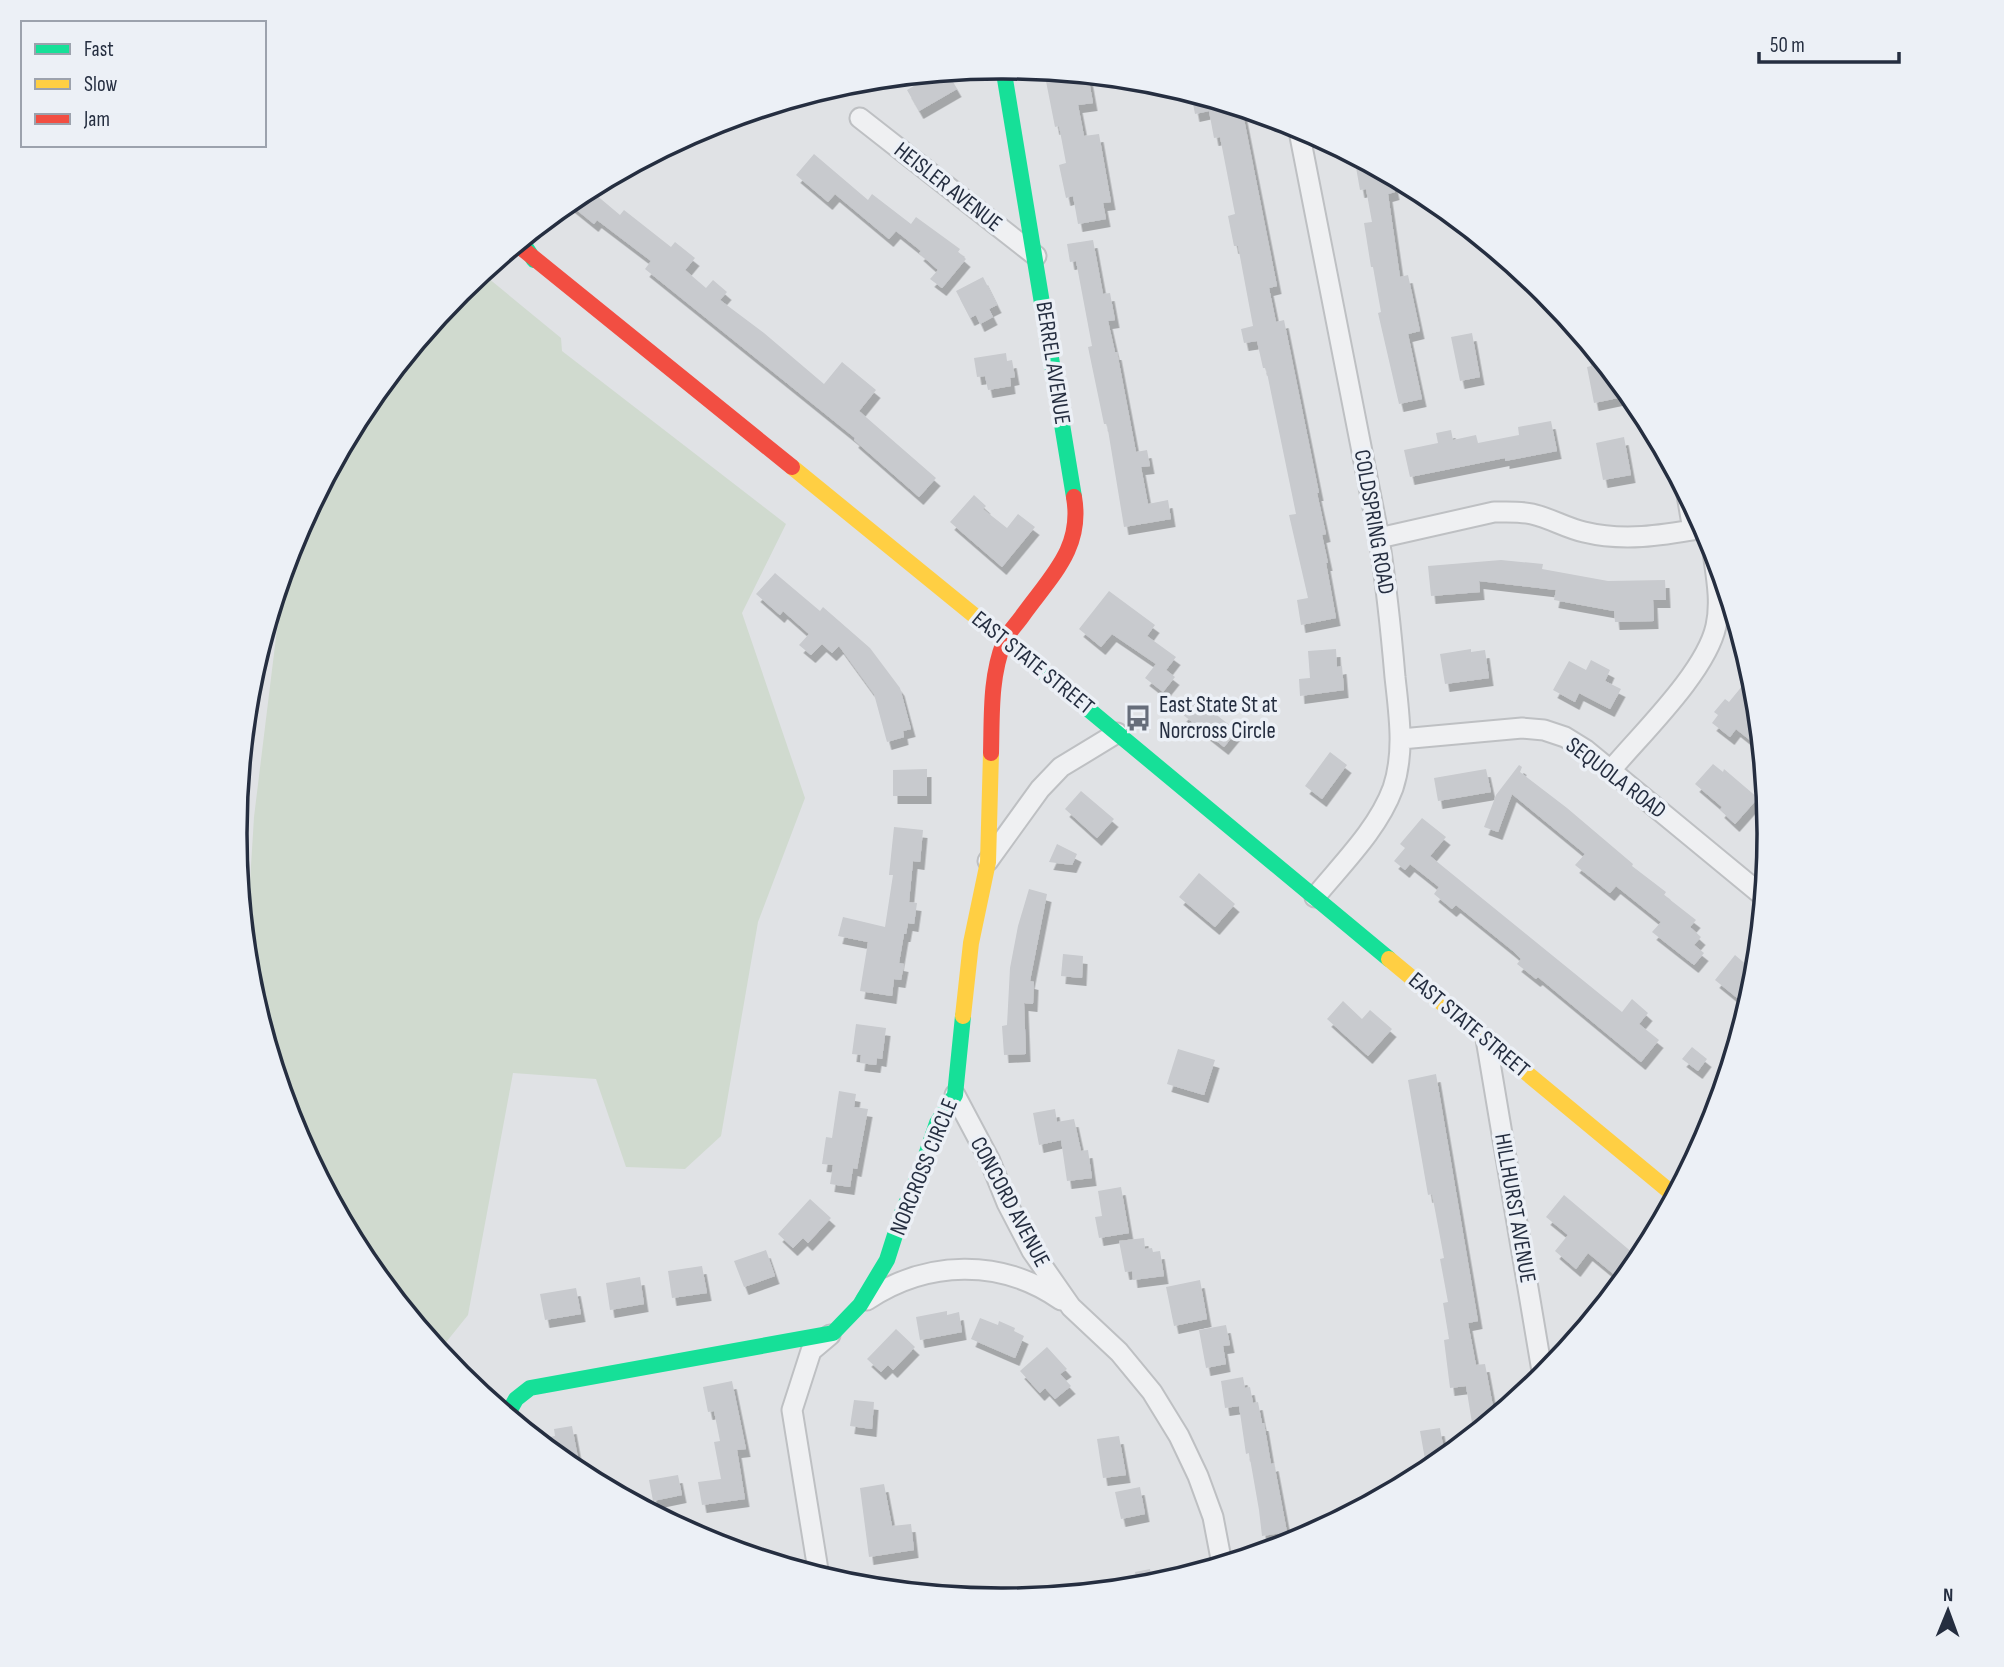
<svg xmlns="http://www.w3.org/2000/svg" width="2004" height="1667" viewBox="0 0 2004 1667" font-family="'Sofia Sans Condensed',sans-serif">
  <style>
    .green { fill: #d0dacf }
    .building { fill: #c8cace; filter: url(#shadow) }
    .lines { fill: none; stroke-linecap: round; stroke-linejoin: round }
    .street-casing { stroke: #bec0c3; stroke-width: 23 }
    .street { stroke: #eff0f2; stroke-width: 19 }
    .fast { stroke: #16e098; stroke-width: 16 }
    .slow { stroke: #ffcf43; stroke-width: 16 }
    .jam { stroke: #f24e42; stroke-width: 16 }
    .labels { text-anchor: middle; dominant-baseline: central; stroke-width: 7; stroke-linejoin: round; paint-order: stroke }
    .street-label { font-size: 23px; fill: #252e40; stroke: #ecf0f6 }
    .poi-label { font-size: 23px; fill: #252e40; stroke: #ecf0f6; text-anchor: start }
    .rim { fill: none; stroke: #252e40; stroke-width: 3.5 }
  </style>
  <defs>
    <filter id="shadow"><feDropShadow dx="4.5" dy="8" stdDeviation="0" flood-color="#0004"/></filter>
  </defs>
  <rect width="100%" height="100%" fill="#e0e2e5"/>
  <path class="green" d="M482,273l79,65 1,13 224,173 -44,89 63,185 -47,124 -37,214 -36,33 -59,-2 -30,-88 -83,-6 -45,242 -29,36 -75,-92 -71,-132 -43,-144 -4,-36 8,-130 30,-245 10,-32 70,-133 96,-116z"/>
  <path class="building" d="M1044,71l44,4 5,28 -15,2 6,31 15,-2 12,68 -8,1 3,16 -28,5 -5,-28 -7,2 -7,-33 7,-2 -7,-37 -4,1z
    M947,72l10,17 -38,22 -12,-21 29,-17z
    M1191,93l51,16 35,177 -8,2 7,34 8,-2 35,173h-2l9,41 -4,1 6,28h-2l10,55 -35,7 -4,-25 11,-2 -19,-83 7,-1 -30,-146h-3l-6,-27 -13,2 -3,-14 12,-3 -15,-80h-4l-6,-30 7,-2 -15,-77 -6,1 -5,-27 -14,3z
    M814,154l54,46 4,-6 39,30 5,-7 44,32 -2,3 8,7 -24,29 -12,-9 8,-9 -19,-17 2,-2 -25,-20 -7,8 -54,-45 -7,8 -32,-27z
    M1354,156l38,21 3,15 -7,2 12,83 8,-2 12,56 -12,3 14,65 -23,5 -21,-91 3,-1 -8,-45h-2l-7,-44 8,-1 -6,-33 -6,1z
    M589,189l31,26 4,-5 47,37 4,-5 20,16 -10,12 21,18 7,-8 14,12 -7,8 44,33 60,51 18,-22 34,28 -17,21 77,67 -17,19 -65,-57 1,-2 -210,-169 6,-8 -54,-41 -3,4 -26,-21z
    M1093,240l10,54 7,-1 5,27 -7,1 7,31h2l19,100 11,-2 3,16 -9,1 7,37 20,-4 3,19 -47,8 -17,-103h-3l-16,-77 4,-1 -16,-85 -6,1 -3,-18z
    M983,277l14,28 -8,4 4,8 -13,7 -4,-9 -6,3 -14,-27z
    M1472,333l8,44 -20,4 -9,-44z
    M1586,342l28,34 4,22 -24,5 -7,-36 4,-1z
    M1006,353l1,8 5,-1 3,17 -5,1 1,8 -23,4 -3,-14 -8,1 -3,-19z
    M1551,421l6,30 -52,10v-3l-95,19 -6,-27 34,-7 -2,-10 15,-3 2,10 23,-5 2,8 41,-8 -1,-8z
    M1624,437l7,38 -28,5 -7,-37z
    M974,495l12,11 -3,3 24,19 11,-14 17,13 -33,40 -52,-45z
    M1501,560l42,4 -1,5 66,12 57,-1 1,20h-13l1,21 -39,1 -1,-11 -60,-11 2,-10 -77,-9 1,11 -49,4 -3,-30z
    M775,573l45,38 3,-4 47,41 30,40 11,41 -8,2 1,6 -17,5 -13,-48 -35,-48 -7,7 -10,-9 -11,11 -12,-10 10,-11 -26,-23 -3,4 -24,-21z
    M1109,591l46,34 -8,11 29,21 -10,13 9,7 -12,15 -18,-14 11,-14 -44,-30 -11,13 -22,-18z
    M1336,649l1,18 5,-1 2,24 -44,6 -1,-17 11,-1 -2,-27z
    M1471,649v3l14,-2 4,28 -44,6 -5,-30z
    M1591,660l19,10 -5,11 16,8 -11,20 -31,-16 -4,9 -22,-12 16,-29 17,9z
    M1743,685l12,10 1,10 -9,11 11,9 1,6 -8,10 -15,-12 -6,8 -18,-14 6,-8 -4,-3 11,-13 4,3z
    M1195,698l42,33 -13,16 -42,-33z
    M1330,752l17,13 -25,34 -17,-13z
    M1713,764l10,8 1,-3 34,29 -23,26 -15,-14 2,-3 -27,-23z
    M1519,765l3,2 -2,5 47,36 66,56 -1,2 34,26 -2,3 32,25 -6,7 11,10 -7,8 10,8 -10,12 -42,-33 9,-10 -45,-36 -6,7 -35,-28 10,-11 -73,-60 -14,38 -14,-5 12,-32z
    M927,769v27h-34v-26z
    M1486,769l5,23 -53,9 -4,-23z
    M1081,791l33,28 -17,19 -32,-29z
    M1422,818l24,19 -16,19 192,156 10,-13 16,14 -9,11 20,16 -18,22 -103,-85 -2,2 -19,-15 4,-5 -8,-8 -57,-46 -4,4 -18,-15 5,-7 -29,-23 -5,6 -11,-9 11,-13 -5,-4z
    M894,827l29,3 -3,32 -7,-1 -4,41 8,1 -3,21 -6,-1 -2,11h-2l-5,29 5,1 -3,16 -7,-1 -2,17 -32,-5 8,-49 -30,-6 5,-19 42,10 8,-52h-4z
    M1057,844l20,10 -5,11 -23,-3z
    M1199,873l36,31 -20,23 -36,-30z
    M1029,889l18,5 -17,87 4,1 -1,22 -9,-1 2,51 -22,1 -2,-29 5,-1 3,-57 8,-42z
    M1063,954l20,2 -1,22 -21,-2z
    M1735,955l20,17 -8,34 -32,-26z
    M1343,1001l19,18 8,-9 22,19 -24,27 -41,-37z
    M856,1024l30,4 -4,31 -5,-1 -1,7 -16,-2 1,-8 -9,-1z
    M1692,1047l15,12 -9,12 -16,-12z
    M1178,1049l37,11 -11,35 -37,-11z
    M1436,1074l42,247 -10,2 8,42 9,-1 10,53 -5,3 -18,3 -6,-37 -16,2 -6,-48 5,-1 -6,-36 5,-1 -8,-43 4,-1 -12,-64 -4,1 -20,-115z
    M839,1091l17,3 -2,13 14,2 -11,60 -4,-1 -3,19 -20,-3 3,-19 -11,-1 4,-27 6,1z
    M1055,1109l2,13 17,-3 7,32 7,-1 4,28 -25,3 -6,-41 -22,5 -6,-32z
    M1121,1187l8,46 -30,5 -4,-21 7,-1 -4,-25z
    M1564,1195l76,64 -18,22 -34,-28 -12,16 -21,-18 13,-16 -22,-18z
    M810,1199l21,19 -23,25 -5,-5 -10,10 -15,-14z
    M1144,1238l1,11 7,-1 1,4 7,-1 4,25 -31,4 -1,-9 -7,1 -6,-31z
    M766,1250l9,26 -31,11 -10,-26z
    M702,1266l5,27 -35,5 -4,-27z
    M640,1277l4,27 -34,6 -4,-27z
    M1200,1280l7,39 -33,7 -8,-39z
    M576,1288l5,26 -36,6 -5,-26z
    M947,1311v4l12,-3 3,20 -42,8 -4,-23z
    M980,1318l18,7 1,-4 16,7 -1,3 10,5 -9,22 -44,-19z
    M1226,1325l4,20 -7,1 3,18 -20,4 -7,-38z
    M896,1329l19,18 -22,23 -5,-5 -7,7 -14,-13z
    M1047,1347l20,22 -7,5 11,12 -16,13 -10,-11 -5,5 -20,-22z
    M1243,1377l2,11 5,-1 3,16 5,-1 4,21h2l7,41 3,-1 13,69 -25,4 -3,-26 -10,-57 -3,1 -7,-48 -14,2 -4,-27z
    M732,1381l14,68 -9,1 8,49 -43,6 -4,-23 23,-3 -7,-37 6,-1 -6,-30 -6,1 -5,-25z
    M854,1400l20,2 -2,27 -22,-3z
    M572,1426l9,48 -29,-22 -2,-15 5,-1 -1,-7z
    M1440,1428l5,29 -7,6 -12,2 -6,-34z
    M1119,1436l7,39 -23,3 -6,-39z
    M678,1475l4,20 -29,6 -4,-21z
    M884,1484l8,42 19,-2 3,26 -45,7 -9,-69z
    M1140,1487l5,27 -24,5 -6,-27z
    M1150,1569l3,16 -15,2 -3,-15z"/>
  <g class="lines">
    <g class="street-casing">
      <path id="street" d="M860,118l176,138
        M1298,126l81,412c7,46 12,92 16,139 4,37 10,75 -2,111 -15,41 -51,76 -78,109
        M1687,495l6,35
        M1379,538l115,-26c12,0 25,-1 38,2 18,4 34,14 52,18 41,10 79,3 120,-4
        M1401,739l121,-11 22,2 21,7 21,13 177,146
        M1611,770c31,-37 95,-98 105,-144 6,-27 -1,-55 -4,-82
        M988,861l52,-72 21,-22 56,-34
        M1486,1039l57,338
        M955,1095l35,66 17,42 25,48 39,56 48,45 33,40 27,44 19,40 15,41 9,47
        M867,1300c60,-40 134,-42 194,0
        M819,1576l-27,-166 19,-59 19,-16"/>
    </g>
    <use href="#street" class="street"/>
    <path class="fast" d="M1003,67l71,430
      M521,240l13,20
      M1035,665l354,294
      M507,1415l9,-16 14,-11 303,-55 27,-28 27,-45 15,-47 19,-43 16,-47 18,-28 8,-79"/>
    <path class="slow" d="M792,467l243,198
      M1389,959l285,236
      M963,1016l8,-73 17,-81 3,-109"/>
    <path class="jam" d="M519,246l273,221
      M991,753c1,-37 -1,-76 13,-111 4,-10 13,-18 19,-27 28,-39 60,-67 51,-118"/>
  </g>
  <defs>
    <g id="bus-bare" transform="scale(2.1)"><path d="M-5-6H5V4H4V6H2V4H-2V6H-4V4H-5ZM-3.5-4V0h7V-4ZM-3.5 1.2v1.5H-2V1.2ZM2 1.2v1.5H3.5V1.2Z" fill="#666d7a" stroke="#ecf0f6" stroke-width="2.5" paint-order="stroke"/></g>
  </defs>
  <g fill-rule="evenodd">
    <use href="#bus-bare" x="1138" y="718"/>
  </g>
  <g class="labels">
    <g class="street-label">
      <text transform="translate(948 187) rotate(38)">HEISLER AVENUE</text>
      <text transform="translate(1053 363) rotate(81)">BERREL AVENUE</text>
      <text transform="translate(1374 522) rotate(80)">COLDSPRING ROAD</text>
      <text transform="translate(1033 663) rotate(39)">EAST STATE STREET</text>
      <text transform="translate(1616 778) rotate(37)">SEQUOLA ROAD</text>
      <text transform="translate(1469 1025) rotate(40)">EAST STATE STREET</text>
      <text transform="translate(924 1167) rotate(-68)">NORCROSS CIRCLE</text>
      <text transform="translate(1010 1202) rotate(62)">CONCORD AVENUE</text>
      <text transform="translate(1515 1208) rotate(80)">HILLHURST AVENUE</text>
    </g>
    <g class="poi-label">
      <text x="1159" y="705">East State St at<tspan x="1159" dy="26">Norcross Circle</tspan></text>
    </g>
  </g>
  <path d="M0 0H2004V1667H0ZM1001 79H1003A754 754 0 0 1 1757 833V834A754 754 0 0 1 1003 1588H1001A754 754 0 0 1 247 834V833A754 754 0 0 1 1001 79Z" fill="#ecf0f6" fill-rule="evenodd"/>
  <path class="rim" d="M1001 79H1003A754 754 0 0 1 1757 833V834A754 754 0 0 1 1003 1588H1001A754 754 0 0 1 247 834V833A754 754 0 0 1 1001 79Z"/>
  <rect x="21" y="21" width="245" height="126" fill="#ecf0f6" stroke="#9ca2ad" stroke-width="2"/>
  <rect x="35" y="44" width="35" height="10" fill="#16e098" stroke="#9ca2ad" stroke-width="2"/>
  <text x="84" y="56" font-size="21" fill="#252e40">Fast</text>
  <rect x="35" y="79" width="35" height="10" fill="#ffcf43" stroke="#9ca2ad" stroke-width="2"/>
  <text x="84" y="91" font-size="21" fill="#252e40">Slow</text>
  <rect x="35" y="114" width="35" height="10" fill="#f24e42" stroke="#9ca2ad" stroke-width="2"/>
  <text x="84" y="126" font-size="21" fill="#252e40">Jam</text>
  <g transform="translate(1948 1611) rotate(1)" stroke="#ecf0f6" stroke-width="5" paint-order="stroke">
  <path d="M0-5L12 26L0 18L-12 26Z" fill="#252e40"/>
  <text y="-10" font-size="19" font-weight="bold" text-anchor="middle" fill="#252e40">N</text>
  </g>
  <path d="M1759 52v10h140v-10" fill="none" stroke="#252e40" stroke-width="3.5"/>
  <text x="1770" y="52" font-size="21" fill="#252e40" stroke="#ecf0f6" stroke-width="5" paint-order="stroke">50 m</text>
</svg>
